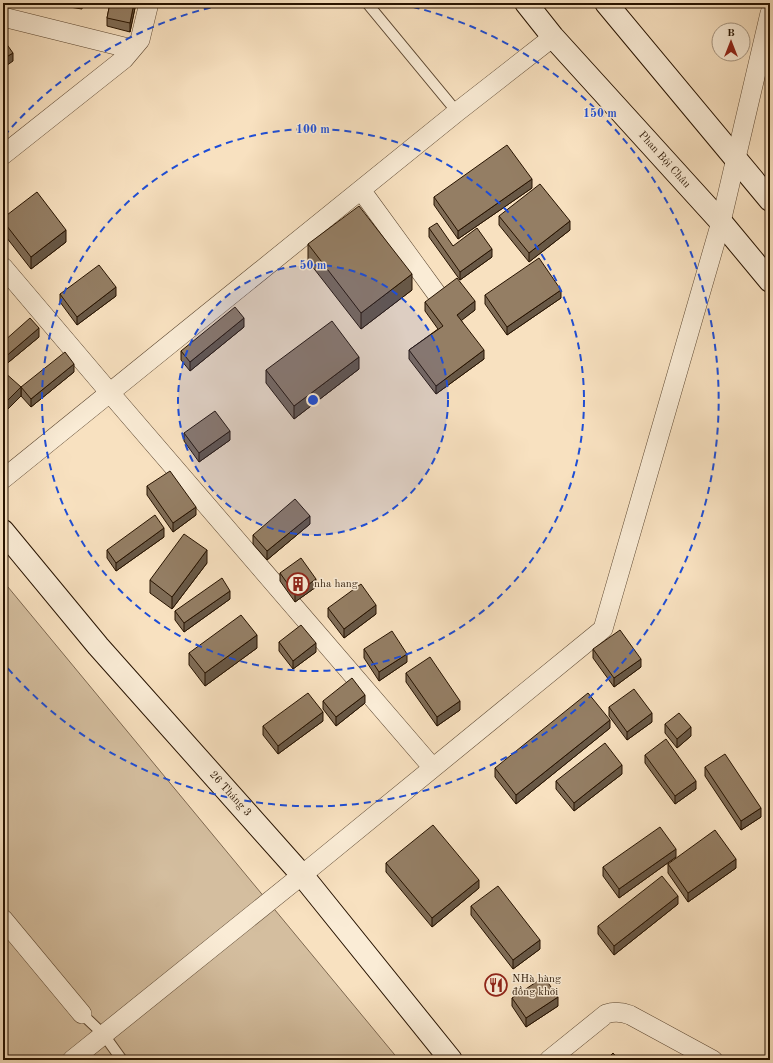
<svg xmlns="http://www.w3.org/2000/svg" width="773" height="1063" viewBox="0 0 773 1063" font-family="'Old Standard TT',serif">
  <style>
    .green { fill: #d4be9f; stroke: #7e6850 }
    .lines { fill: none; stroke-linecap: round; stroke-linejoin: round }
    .lane-casing { stroke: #5b4630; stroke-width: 12 }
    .street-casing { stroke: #5b4630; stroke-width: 20 }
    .secondary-casing { stroke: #271300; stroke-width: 24 }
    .lane { stroke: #faecd6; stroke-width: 10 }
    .street { stroke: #faecd6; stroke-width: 19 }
    .secondary { stroke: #faecd6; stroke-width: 22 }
    .wall { fill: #7f6c56; stroke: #271300 }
    .shaded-wall { fill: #685846; stroke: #271300 }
    .building { fill: #947e64; stroke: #271300 }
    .ring { fill: none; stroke: #1d4ed8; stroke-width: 2; stroke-dasharray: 7 5 }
    .labels { text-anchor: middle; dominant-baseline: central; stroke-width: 3; stroke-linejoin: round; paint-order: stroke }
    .street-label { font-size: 11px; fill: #271300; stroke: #faecd6 }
    .poi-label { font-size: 11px; fill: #271300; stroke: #faecd6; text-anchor: start }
    .centre { fill: #1d4ed8; stroke: #faecd6; stroke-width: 2 }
    .ring-label { font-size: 12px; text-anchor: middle; font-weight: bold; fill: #1d4ed8; stroke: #faecd6; stroke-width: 3; stroke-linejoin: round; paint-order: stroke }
  </style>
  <rect width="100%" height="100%" fill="#f8e1c0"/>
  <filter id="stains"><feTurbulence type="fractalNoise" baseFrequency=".005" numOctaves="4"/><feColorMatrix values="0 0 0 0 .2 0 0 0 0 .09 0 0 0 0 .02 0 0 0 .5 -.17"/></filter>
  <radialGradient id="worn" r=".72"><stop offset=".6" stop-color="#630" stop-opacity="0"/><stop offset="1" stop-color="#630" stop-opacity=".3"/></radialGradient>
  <path class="green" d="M3,581l396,479h-396z"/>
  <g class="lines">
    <g class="lane-casing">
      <path id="lane" d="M367,3l90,109
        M82,1014l22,21 18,25"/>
    </g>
    <g class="street-casing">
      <path id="street" d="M3,17l129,32
        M3,155l121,-96 16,-19 9,-37
        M361,190l78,107
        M3,267l107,126 323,375
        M3,479l454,-367 96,-75
        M3,919l79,95
        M72,1060l230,-185 301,-246 118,-407 49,-209
        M549,1060l57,-46c9,-3 16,-2 24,1l83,45"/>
    </g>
    <g class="secondary-casing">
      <path id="secondary" d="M526,3l27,34 168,185 49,59
        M606,3l164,197
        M3,531l95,115 204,229 149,185"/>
    </g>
    <use href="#lane" class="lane"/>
    <use href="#street" class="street"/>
    <use href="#secondary" class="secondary"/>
  </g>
  <path class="wall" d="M19,3h16v3z
    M57,3h26l-1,6 -25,-4z
    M110,3h26l-6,29 -23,-6v-8z
    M532,188l-74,51 -24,-34v-8z
    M499,216l71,14 -41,32 -30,-37z
    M3,218l63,24 -35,27 -28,-36z
    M429,228l24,18 39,11 -32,23 -31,-43z
    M308,244l104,46 -51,39 -53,-68z
    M60,294l56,2 -39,29 -17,-23z
    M485,295l76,3 -54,37 -22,-31z
    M425,302l50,8 -14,10 23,39 -48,35 -27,-35v-9l29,-21 -13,-18z
    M244,327l-54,44 -9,-11v-9z
    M39,337l-35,29 -1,-1v-23z
    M359,369l-65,50 -28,-36v-13z
    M74,372l-43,35 -10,-11v-9z
    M184,433l46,7 -31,22 -15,-21z
    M147,486l49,29 -23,17 -26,-37z
    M310,524l-43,36 -14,-16v-9z
    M164,537l-48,34 -9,-13v-8z
    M207,563l-35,46 -22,-16v-13z
    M280,573l36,14 -21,15 -15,-21z
    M230,599l-46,33 -9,-12v-9z
    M328,608l48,6 -32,24 -16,-21z
    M279,642l37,10 -23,17 -14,-18z
    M257,648l-52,38 -16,-21v-12z
    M364,649l43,13 -28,19 -15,-23z
    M593,649l48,18 -27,20 -21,-29z
    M406,673l54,37 -23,16 -31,-44z
    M323,701l42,2 -29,23 -13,-17z
    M609,707l43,15 -25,18 -18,-24z
    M323,721l-45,33 -15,-19v-9z
    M665,724l26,12 -14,12 -12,-15z
    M610,728l-94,76 -21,-27v-9z
    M645,755l51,34 -21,15 -30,-41z
    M705,767l56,50 -20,13 -36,-54z
    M622,774l-48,37 -18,-22v-8z
    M676,857l-57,41 -16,-22v-9z
    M386,863l93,25 -47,39 -46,-55z
    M668,864l68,4 -48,34 -20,-29z
    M678,904l-64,51 -16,-21v-8z
    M471,906l69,43 -27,20 -42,-54z
    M512,998l46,8 -32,21 -14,-21z"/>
  <path class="shaded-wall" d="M134,3h2l-6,29v-9z
    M13,53v8l-10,7v-9z
    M532,179v9l-74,51v-8z
    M570,221v9l-41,32v-9z
    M66,230v12l-35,27v-12z
    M492,249v8l-32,23v-8z
    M412,274v16l-51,39v-16z
    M116,287v9l-39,29v-8z
    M561,290v8l-54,37v-8z
    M475,301v9l-18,14v-9z
    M244,318v9l-54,44v-9z
    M39,328v9l-35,29v-8z
    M484,350v9l-48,35v-8z
    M359,357v12l-65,50v-13z
    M74,364v8l-43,35v-8z
    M21,387v9l-18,18v-9z
    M230,431v9l-31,22v-9z
    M196,507v8l-23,17v-9z
    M310,516v8l-43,36v-9z
    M164,528v9l-48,34v-8z
    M207,550v13l-35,46v-12z
    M316,579v8l-21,15v-8z
    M230,591v8l-46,33v-9z
    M376,605v9l-32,24v-9z
    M257,635v13l-52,38v-13z
    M316,643v9l-23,17v-8z
    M407,654v8l-28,19v-9z
    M641,659v8l-27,20v-9z
    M365,695v8l-29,23v-9z
    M460,701v9l-23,16v-9z
    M323,712v9l-45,33v-8z
    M652,713v9l-25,18v-8z
    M610,720v8l-94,76v-9z
    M691,727v9l-14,12v-9z
    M622,765v9l-48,37v-8z
    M696,781v8l-21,15v-8z
    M761,808v9l-20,13v-9z
    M676,849v8l-57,41v-9z
    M736,859v9l-48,34v-9z
    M479,880v8l-47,39v-9z
    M678,896v8l-64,51v-9z
    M540,940v9l-27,20v-9z
    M558,997v9l-32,21v-9z"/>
  <path class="building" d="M110,3h24l-4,20 -23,-5z
    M3,39l10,14 -10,6z
    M507,145l25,34 -74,52 -24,-34z
    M540,184l30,37 -41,32 -30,-37z
    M37,192l29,38 -35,27 -28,-36v-3z
    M359,206l53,68 -51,39 -53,-69z
    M437,223l16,23 24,-18 15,21 -32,23 -31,-44z
    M539,258l22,32 -54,37 -22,-32z
    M99,265l17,22 -39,30 -17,-23z
    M457,278l18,23 -18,14 27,35 -48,36 -27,-36 34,-24 -18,-24z
    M235,307l9,11 -54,44 -9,-11z
    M30,318l9,10 -35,30 -1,-2v-14z
    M332,321l27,36 -65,49 -28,-36z
    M65,352l9,12 -43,35 -10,-12z
    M3,371l18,16 -18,18z
    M215,411l15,20 -31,22 -15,-20z
    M170,471l26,36 -23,16 -26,-37z
    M295,499l15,17 -43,35 -14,-16z
    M155,515l9,13 -48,35 -9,-13z
    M184,534l23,16 -35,47 -22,-17z
    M301,558l15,21 -21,15 -15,-21z
    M222,578l8,13 -46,32 -9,-12z
    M361,584l15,21 -32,24 -16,-21z
    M241,615l16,20 -52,38 -16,-20z
    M301,625l15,18 -23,18 -14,-19z
    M620,630l21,29 -27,19 -21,-29z
    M392,631l15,23 -28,18 -15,-23z
    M430,657l30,44 -23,16 -31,-44z
    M352,678l13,17 -29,22 -13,-16z
    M634,689l18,24 -25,19 -18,-25z
    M308,693l15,19 -45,34 -15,-20z
    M588,693l22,27 -94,75 -21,-27z
    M679,713l12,14 -14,12 -12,-15z
    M666,739l30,42 -21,15 -30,-41z
    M605,743l17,22 -48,38 -18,-22z
    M725,754l36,54 -20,13 -36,-54z
    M433,825l46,55 -47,38 -46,-55z
    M660,827l16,22 -57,40 -16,-22z
    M715,830l21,29 -48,34 -20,-29z
    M662,876l16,20 -64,50 -16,-20z
    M498,886l42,54 -27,20 -42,-54z
    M544,977l14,20 -32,21 -14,-20z
    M613,1053l6,7h-13z"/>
  <circle cx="313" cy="400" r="135" fill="#1d4ed8" fill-opacity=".12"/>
  <g class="ring">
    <circle cx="313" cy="400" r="135"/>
    <circle cx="313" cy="400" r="271"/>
    <path d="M4 136A406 406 0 0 1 225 4M401 4A406 406 0 1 1 4 664"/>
  </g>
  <defs>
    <g id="building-ring" transform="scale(1.15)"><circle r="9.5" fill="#faecd6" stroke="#8f2418" stroke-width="1.5"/><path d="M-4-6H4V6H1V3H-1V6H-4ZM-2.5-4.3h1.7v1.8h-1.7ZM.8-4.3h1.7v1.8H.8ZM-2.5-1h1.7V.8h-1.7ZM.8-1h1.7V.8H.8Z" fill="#8f2418"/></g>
    <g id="restaurant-ring" transform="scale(1.15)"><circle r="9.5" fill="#faecd6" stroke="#8f2418" stroke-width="1.5"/><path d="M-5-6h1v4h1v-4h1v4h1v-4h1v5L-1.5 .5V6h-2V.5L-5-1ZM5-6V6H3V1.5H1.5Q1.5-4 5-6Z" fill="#8f2418"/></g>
  </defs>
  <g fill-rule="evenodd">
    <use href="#building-ring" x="298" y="584"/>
    <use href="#restaurant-ring" x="496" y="985"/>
  </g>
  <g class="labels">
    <g class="street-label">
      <text transform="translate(664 160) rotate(48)">Phan Bội Châu</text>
      <text transform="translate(230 794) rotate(48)">26 Tháng 3</text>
    </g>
    <g class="poi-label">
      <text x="314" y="584">nha hang</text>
      <text x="512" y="979">NHà hàng<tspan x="512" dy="13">đồng khởi</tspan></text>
    </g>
  </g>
  <circle cx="313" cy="400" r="6" class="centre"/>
  <g class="ring-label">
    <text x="600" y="117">150 m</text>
    <text x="313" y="133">100 m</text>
    <text x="313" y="269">50 m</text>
  </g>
  <rect width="773" height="1063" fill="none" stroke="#f8e1c0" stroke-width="16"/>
  <rect x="4" y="4" width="765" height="1055" fill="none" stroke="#271300" stroke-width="2"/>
  <rect x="8" y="8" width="757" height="1047" fill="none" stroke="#271300"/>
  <g transform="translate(731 42)"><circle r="19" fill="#faecd6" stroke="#a69580"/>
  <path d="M0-3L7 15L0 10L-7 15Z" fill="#8f2418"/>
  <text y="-6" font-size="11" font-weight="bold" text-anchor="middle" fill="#271300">B</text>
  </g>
  <rect width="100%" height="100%" filter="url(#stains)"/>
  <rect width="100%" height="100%" fill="url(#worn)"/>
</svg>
